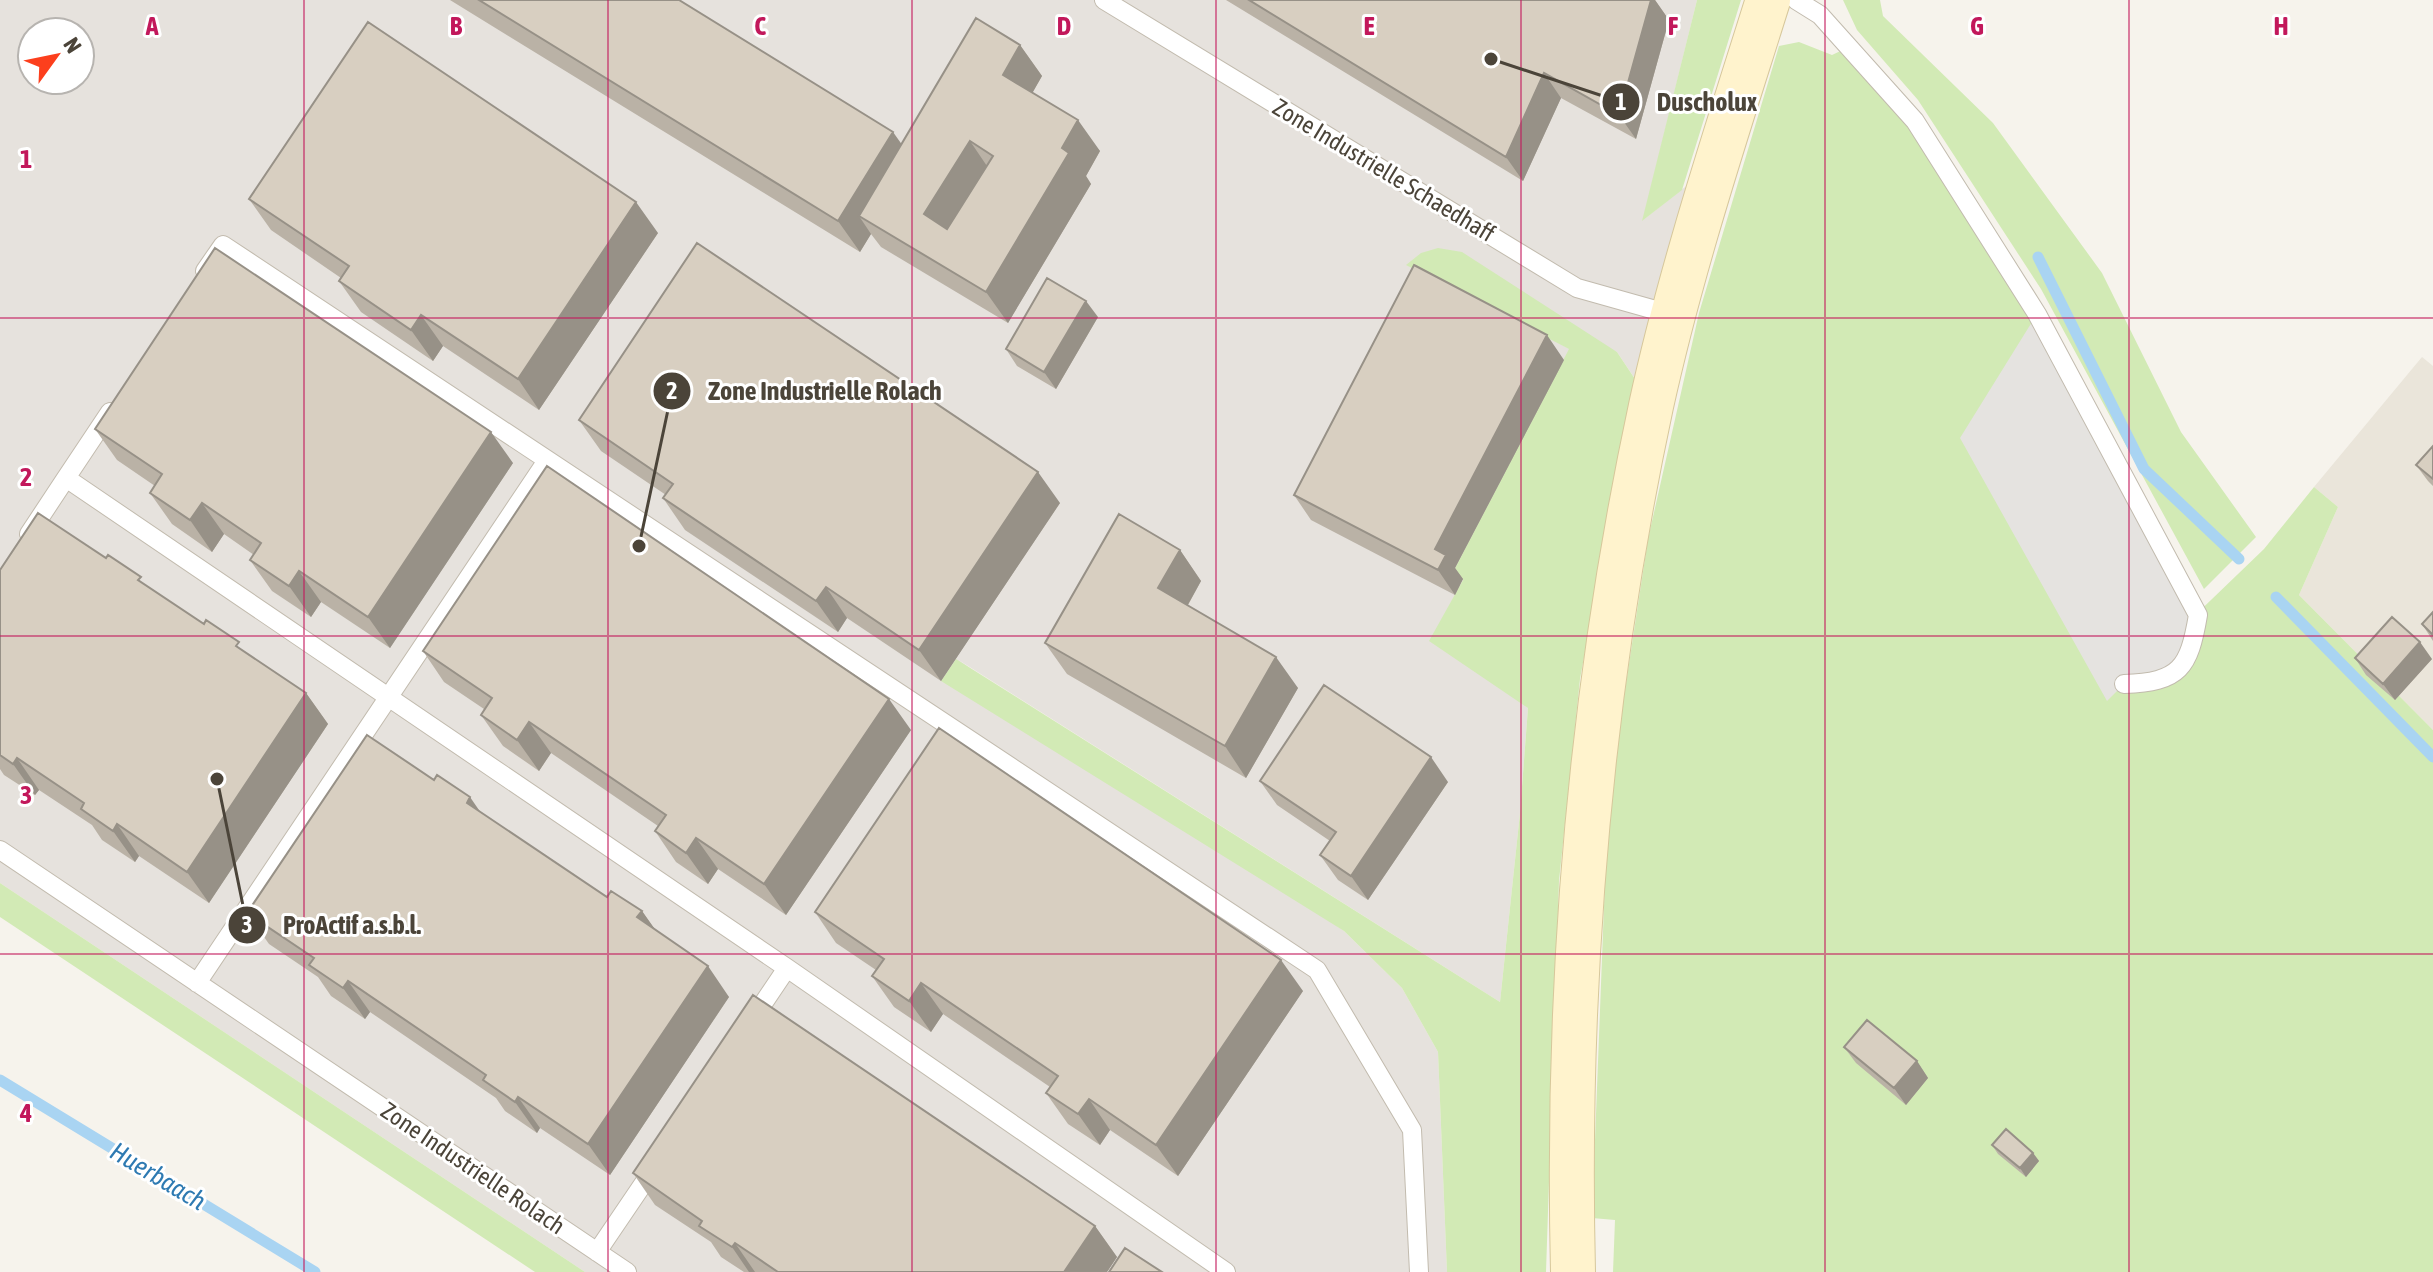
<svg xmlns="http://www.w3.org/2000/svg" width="2433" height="1272" viewBox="0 0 2433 1272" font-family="'Asap Condensed',sans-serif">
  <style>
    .residential { fill: #eae5da }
    .industrial { fill: #e6e2dd; fill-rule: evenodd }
    .green { fill: #d2eab5 }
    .parking { fill: #e5e3e0 }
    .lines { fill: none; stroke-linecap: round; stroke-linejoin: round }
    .stream { stroke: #a9d4f2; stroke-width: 11 }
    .lane-casing { stroke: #c2bbae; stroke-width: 20 }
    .secondary-casing { stroke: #d6c79b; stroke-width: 46 }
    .lane { stroke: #fff; stroke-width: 18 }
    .secondary { stroke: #fff3cd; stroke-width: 44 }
    .wall { fill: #bab2a6 }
    .shaded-wall { fill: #979187 }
    .building { fill: #d8cfc1; stroke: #979187; stroke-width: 2; fill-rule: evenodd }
    .grid { fill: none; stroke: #c2185b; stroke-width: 2; stroke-opacity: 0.55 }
    .labels { text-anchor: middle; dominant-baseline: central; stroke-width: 6; stroke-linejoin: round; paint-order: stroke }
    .street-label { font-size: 24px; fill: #4b4439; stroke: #fff }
    .water-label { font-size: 26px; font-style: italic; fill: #2e7ab2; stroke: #fff }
    .grid-label { font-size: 26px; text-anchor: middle; font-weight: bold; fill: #c2185b; stroke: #fff; stroke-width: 6; stroke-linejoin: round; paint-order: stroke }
    .leader { fill: none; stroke: #4b4439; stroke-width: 3 }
    .callout-dot { fill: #4b4439; stroke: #fff; stroke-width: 3 }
    .mark-label { font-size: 24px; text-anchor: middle; font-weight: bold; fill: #fff }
    .callout-label { font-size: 26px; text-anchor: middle; font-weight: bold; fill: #4b4439; stroke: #fff; stroke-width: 6; stroke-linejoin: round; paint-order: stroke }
  </style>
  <rect width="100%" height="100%" fill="#f6f3ec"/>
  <path class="residential" d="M2422,357l11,9v364l-134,-135 39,-88 -24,-20z"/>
  <path class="industrial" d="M0,0h1697l-54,220 74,-58 -65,242 -35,-52 -210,-87 163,84 -117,224 75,135 -8,105 -20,189 -543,-343 387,272 58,57 36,64 9,220h-862l-585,-389zM32,32h48v48h-48z"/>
  <path class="green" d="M1697,0h44l-59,190 -40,31z
    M1843,0h37l3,16 110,107 109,150 79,159 75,105 -52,52 -163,-300 -123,-189 -61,-70z
    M1799,42l33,13 17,-8 66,74 122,193 70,386 157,-151 50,-62 24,20 -39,88 134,135v542h-820l2,-52 -23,-2 16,-416 40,-263 51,-226 80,-267z
    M1438,248l24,4 155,100 18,27 -55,300 -21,202 -13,391h-99l-9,-220 -36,-64 -58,-57 -403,-250 15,-22 544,343 20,-189 8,-105 -99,-67 34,-61 -11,-6 117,-225 -163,-84 15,-12z
    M0,883l585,389h-50l-535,-355z"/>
  <path class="parking" d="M2037,314l161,301 -17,54 -57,15 -17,17 -147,-263z"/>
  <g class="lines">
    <path class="stream" d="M2038,257l106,212 95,90
      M2276,597l157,160
      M0,1080l315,192"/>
    <g class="lane-casing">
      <path id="lane" d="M1104,0l473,288 96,27
        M1796,0l24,15 95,106 122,193 161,301c-9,53 -18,67 -74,69
        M205,271l18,-26 1094,725 95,160 7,142
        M66,478l44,-66
        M29,534l37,-56 721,490 439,304
        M0,850l627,422
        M197,983l349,-521
        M752,1020l35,-52
        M597,1252l59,-87"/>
    </g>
    <g class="secondary-casing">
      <path id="secondary" d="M1573,1272c-7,-290 17,-582 78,-866 30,-137 75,-272 117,-406"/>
    </g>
    <use href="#lane" class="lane"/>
    <use href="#secondary" class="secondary"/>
  </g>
  <path class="wall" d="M450,0h229l222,144 119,-99 22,31 -10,17 68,58 -14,25 5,8 -83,139 -127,-76 -10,-13 -11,18z
    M1226,0h429l14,20 -33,119 -75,-41 -38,83z
    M249,199l409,34 -119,177 -96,-64 -10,15 -72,-49 -22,-31 2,-3 -70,-48z
    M1098,317l-42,72 -39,-23 -11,-17z
    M1564,360l-109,208 8,11 -8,16 -144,-75 -17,-25z
    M579,420l481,83 -119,178 -94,-63 -9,14 -153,-102 -22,-32 3,-3 -65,-44z
    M95,429l418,34 -123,185 -69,-46 -10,15 -39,-26 -22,-31 4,-5 -30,-21 -12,18 -40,-28 -22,-31 5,-7 -38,-26z
    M2433,446v40l-5,-5 -12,-16z
    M1180,550l21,31 -13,24 110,83 -52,90 -179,-104 -22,-31z
    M0,570l149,17 157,106 22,31 -119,179 -70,-47 -4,6 -33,-22 -10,-15 -53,-35 -4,5 -31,-20 -4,-6z
    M2433,612v29l-11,-17z
    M423,651l488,79 -125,185 -68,-46 -10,15 -32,-22 -21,-31 3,-5 -107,-73 -12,18 -36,-25 -22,-31 3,-6 -40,-27z
    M2355,658l77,1 -37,41 -29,-25z
    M1260,781l188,1 -80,118 -30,-20 -18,-25 10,-14 -53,-36z
    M480,812l127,85 35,14 13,19 74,67 -119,178 -70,-47 -3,5 -32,-22 -9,-13 -126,-86 -5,7 -34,-23 -13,-19 -49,-33 -22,-31z
    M815,912l488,79 -125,185 -68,-46 -10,15 -32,-21 -22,-31 4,-6 -107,-73 -12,18 -37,-25 -22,-31 4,-6 -40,-27z
    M1844,1047l73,14 11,17 -22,27 -50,-42z
    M1992,1145l41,8 6,8 -13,16 -28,-23z
    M633,1173l462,53 22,31 -10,15h-363l-23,-15 -10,-15 -56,-37z"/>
  <path class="shaded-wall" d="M1651,0h4l14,20 -33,119 -17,-24z
    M1020,45l22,31 -17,30 -22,-31z
    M1544,73l17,25 -38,83 -17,-24z
    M1078,120l22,31 -14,25 5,8 -83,139 -22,-31 76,-144z
    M893,132l22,31 -56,53 12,18 -11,18 -22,-31z
    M970,141l21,31 -45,73 -22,-31z
    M636,202l22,31 -119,177 -21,-31z
    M1086,301l12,16 -42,72 -12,-17z
    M421,315l22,31 -10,15 -22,-31z
    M1547,335l17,25 -109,208 8,11 -8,16 -17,-25 -3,-21z
    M491,432l22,31 -123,185 -22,-31z
    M1038,472l22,31 -119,178 -22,-31z
    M202,503l22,31 -12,18 -22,-32z
    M1180,550l21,31 -21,38 -22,-31z
    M299,571l22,31 -10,15 -22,-31z
    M826,587l21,31 -9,14 -22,-31z
    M2420,642l12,17 -37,41 -12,-16z
    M1276,657l22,31 -52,90 -21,-32z
    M306,693l22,31 -119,179 -22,-31z
    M889,699l22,31 -125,185 -22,-31z
    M529,722l22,31 -12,18 -22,-31z
    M1431,757l17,25 -80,118 -17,-24z
    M17,758l22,32 -4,5 -22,-31z
    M470,797l22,32 -25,-26z
    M117,824l22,32 -4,6 -22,-31z
    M696,838l22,31 -10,15 -22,-31z
    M642,911l22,31 -27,-25z
    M1281,960l22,31 -125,185 -22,-31z
    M708,966l21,31 -119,178 -22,-31z
    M348,981l22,31 -5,7 -22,-31z
    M921,983l22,31 -12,18 -22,-31z
    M1917,1061l11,17 -22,27 -12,-17z
    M518,1097l22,31 -3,5 -22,-31z
    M1089,1099l21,31 -10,15 -22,-31z
    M2033,1153l6,8 -13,16 -6,-9z
    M1095,1226l22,31 -10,15h-43z
    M735,1243l20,29h-6l-17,-25z"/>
  <path class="building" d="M479,0h200l214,132 -55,89z
    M1249,0h402l-32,115 -75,-42 -38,84z
    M976,18l44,27 -17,30 75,45 -16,28 7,5 -83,139 -127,-76zM970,141l23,15 -46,73 -23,-15z
    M368,22l268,180 -118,177 -97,-64 -10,15 -72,-49 10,-15 -100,-67z
    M697,243l341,229 -119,178 -93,-63 -10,14 -153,-103 10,-14 -94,-64z
    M215,248l276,184 -123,185 -69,-46 -10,15 -39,-26 11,-17 -59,-40 -12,17 -40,-27 12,-19 -67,-45z
    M1414,265l133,70 -112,214 11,6 -8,15 -144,-75z
    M1047,278l39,23 -42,71 -38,-23z
    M2433,446v33l-17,-14z
    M547,466l342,233 -125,185 -68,-46 -10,15 -31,-22 11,-16 -137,-93 -12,18 -36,-25 11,-17 -69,-47z
    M38,513l68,45 2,-3 33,22 -3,3 66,44 2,-4 33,22 -3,4 70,47 -119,179 -70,-48 -4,7 -32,-22 3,-6 -67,-45 -4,6 -13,-9v-185z
    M1119,514l61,36 -22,38 118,69 -51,89 -180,-103z
    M2433,612v23l-11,-11z
    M2392,617l28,25 -37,42 -28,-26z
    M1324,685l107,72 -80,119 -31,-21 16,-23 -76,-51z
    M939,728l342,232 -125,185 -67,-46 -11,15 -32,-21 12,-17 -137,-93 -12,18 -37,-25 12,-17 -69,-47z
    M367,735l67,45 3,-5 33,22 -3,6 140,94 4,-6 31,20 -5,6 71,49 -120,178 -70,-47 -3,5 -32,-22 3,-5 -138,-94 -5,7 -34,-23 5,-7 -67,-45z
    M753,995l342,231 -31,46h-286l-43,-29 -3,4 -33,-21 3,-5 -69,-48z
    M1867,1020l50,41 -23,27 -50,-41z
    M2006,1129l27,24 -13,15 -28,-23z
    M1125,1248l37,24h-53z"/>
  <path class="grid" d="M304,0v1272M608,0v1272M912,0v1272M1216,0v1272M1521,0v1272M1825,0v1272M2129,0v1272M0,318h2433M0,636h2433M0,954h2433"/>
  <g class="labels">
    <g class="street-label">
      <text transform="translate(1384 170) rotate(31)">Zone Industrielle Schaedhaff</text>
      <text transform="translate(473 1168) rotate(34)">Zone Industrielle Rolach</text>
    </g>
    <g class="water-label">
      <text transform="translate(158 1176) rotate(31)">Huerbaach</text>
    </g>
  </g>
  <g class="grid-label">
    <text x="152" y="35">A</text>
    <text x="456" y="35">B</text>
    <text x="760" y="35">C</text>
    <text x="1064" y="35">D</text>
    <text x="1369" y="35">E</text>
    <text x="1673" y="35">F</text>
    <text x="1977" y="35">G</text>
    <text x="2281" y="35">H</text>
    <text x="26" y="168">1</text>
    <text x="26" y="486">2</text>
    <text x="26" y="804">3</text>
    <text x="26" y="1122">4</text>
  </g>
  <path class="leader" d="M1491 59L1621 102M639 546L672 391M217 779L247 925"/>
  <g class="callout-dot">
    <circle cx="1491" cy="59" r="8"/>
    <circle cx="639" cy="546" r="8"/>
    <circle cx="217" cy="779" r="8"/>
    <circle cx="1621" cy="102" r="20"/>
    <circle cx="672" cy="391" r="20"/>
    <circle cx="247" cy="925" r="20"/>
  </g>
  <g class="mark-label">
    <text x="1621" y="110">1</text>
    <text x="672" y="399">2</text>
    <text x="247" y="933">3</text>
  </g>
  <g class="callout-label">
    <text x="1707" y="111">Duscholux</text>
    <text x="825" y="400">Zone Industrielle Rolach</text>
    <text x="352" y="934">ProActif a.s.b.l.</text>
  </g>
  <g transform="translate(56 56) rotate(57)"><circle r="38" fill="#ffffff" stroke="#b7b4b0" stroke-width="2"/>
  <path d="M0-6L14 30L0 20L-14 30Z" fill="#fc3f1d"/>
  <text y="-12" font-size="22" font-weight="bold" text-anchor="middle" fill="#4b4439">N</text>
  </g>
</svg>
